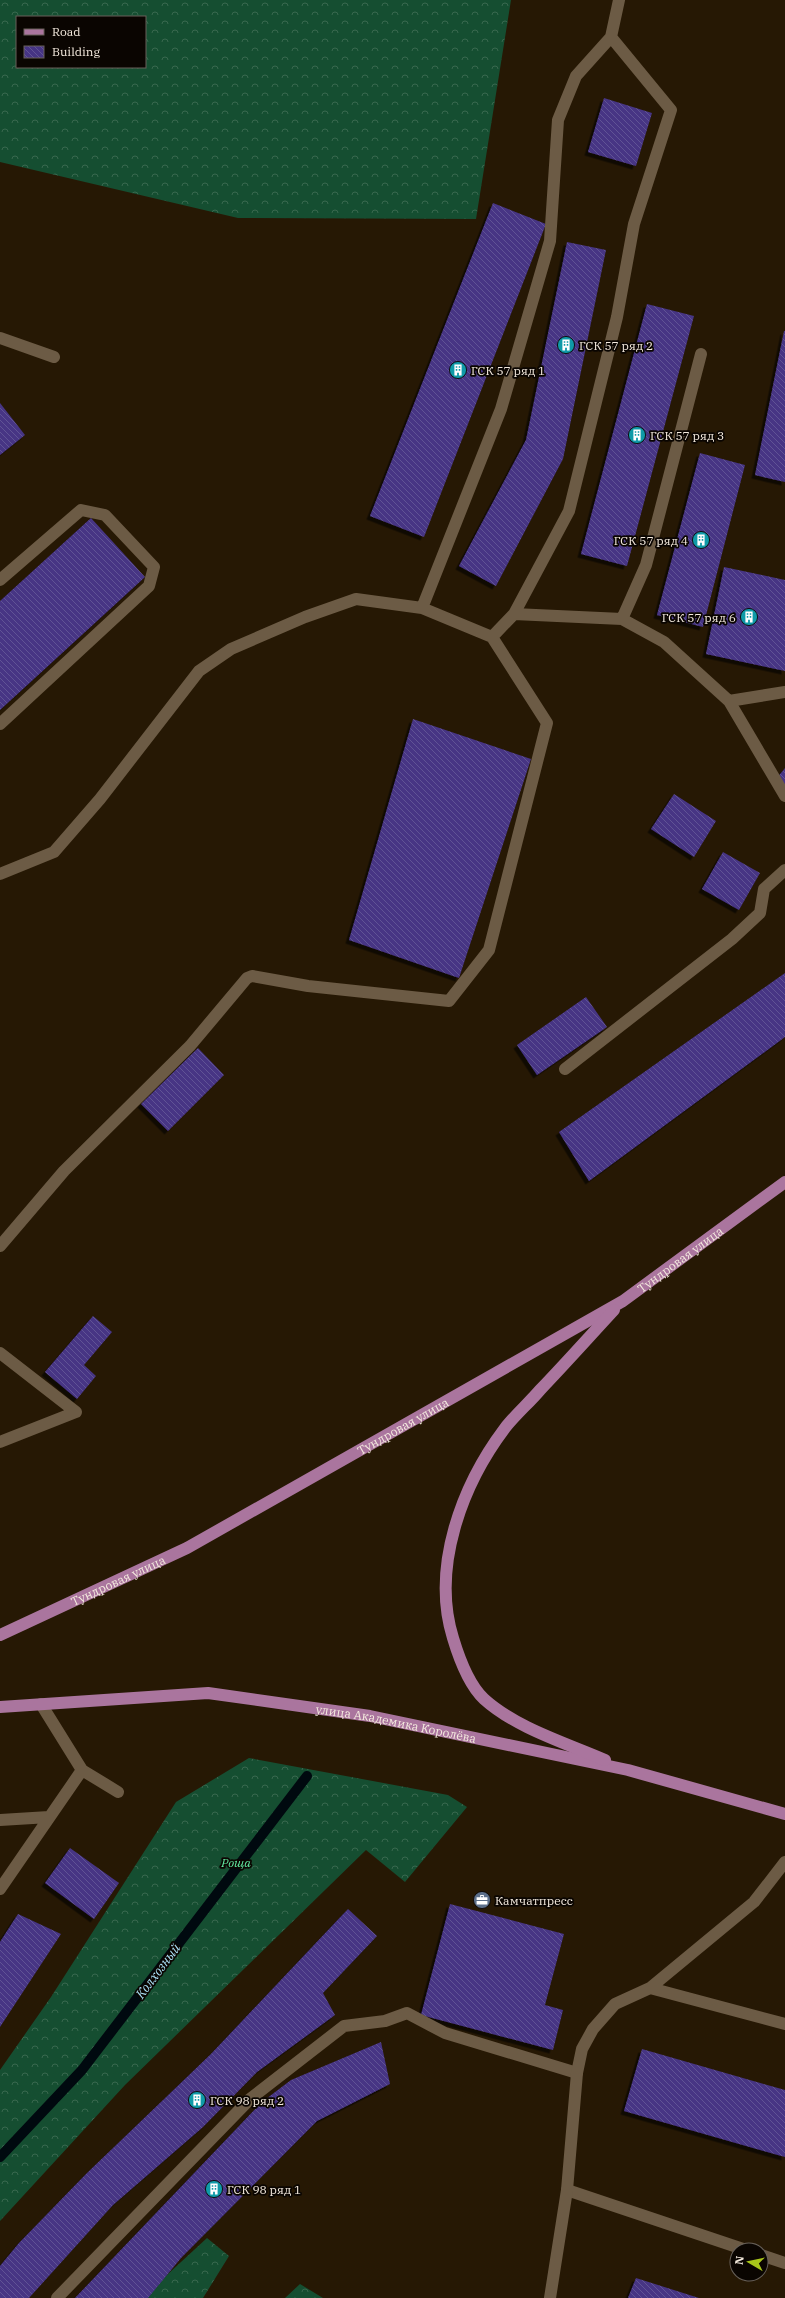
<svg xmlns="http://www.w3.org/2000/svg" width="785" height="2298" viewBox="0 0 785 2298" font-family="'IBM Plex Serif',serif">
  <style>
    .forest { fill: url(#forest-crowns); fill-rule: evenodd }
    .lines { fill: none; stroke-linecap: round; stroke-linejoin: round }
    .stream { stroke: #00090f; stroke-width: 10 }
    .building { fill: url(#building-back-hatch); filter: url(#shadow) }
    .service { stroke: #6c5b45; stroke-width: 12 }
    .minor { stroke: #6c5b45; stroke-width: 12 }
    .primary { stroke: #aa759e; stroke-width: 12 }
    .labels { text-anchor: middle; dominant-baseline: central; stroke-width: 3.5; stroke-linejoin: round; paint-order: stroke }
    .poi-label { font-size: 12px; fill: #f5ebdf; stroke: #0a0501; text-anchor: start }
    .street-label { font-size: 12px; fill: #f5ebdf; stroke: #0a0501 }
    .park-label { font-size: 12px; font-style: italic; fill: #62eba2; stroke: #0a0501 }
    .water-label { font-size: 13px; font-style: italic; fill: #ace2f9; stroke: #0a0501 }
  </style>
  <defs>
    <pattern id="forest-crowns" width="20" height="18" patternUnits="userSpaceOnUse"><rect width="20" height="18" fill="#154e31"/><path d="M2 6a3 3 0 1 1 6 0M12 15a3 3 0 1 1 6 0" fill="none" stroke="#38684e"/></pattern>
    <pattern id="building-back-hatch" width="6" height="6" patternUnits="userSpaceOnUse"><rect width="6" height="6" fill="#463484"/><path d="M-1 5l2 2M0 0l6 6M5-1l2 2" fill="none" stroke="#615295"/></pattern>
    <filter id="shadow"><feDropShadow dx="-3.5" dy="3.5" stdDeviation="0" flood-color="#0009"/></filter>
  </defs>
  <rect width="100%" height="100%" fill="#261804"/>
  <path class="forest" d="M0,0h511l-35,219 -238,-1 -238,-56zM17,17h128v50h-128z
    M249,1758l199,37 19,12 -62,75 -39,-32 -241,235 -125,136v-151l51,-73 125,-195z
    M207,2238l22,18 -26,42h-61z
    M300,2284l23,14h-38z"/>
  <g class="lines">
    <path class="stream" d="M0,2157l82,-87 225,-294"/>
  </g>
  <path class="building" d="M604,98l48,15 -16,53 -48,-14z
    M493,203l53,21 -122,313 -54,-21z
    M567,242l39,8 -43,209 -67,127 -37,-20 67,-126z
    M647,304l47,12 -67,250 -46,-12z
    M784,331h1v151l-30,-7z
    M0,403l25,32 -25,20z
    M700,453l45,12 -42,162 -46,-12z
    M91,518l54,59 -145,133v-109z
    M724,567l61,13v91l-79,-17z
    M413,719l118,40 -72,219 -110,-38z
    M785,768v17l-8,-7z
    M674,794l42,27 -22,36 -43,-28z
    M723,852l37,21 -21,37 -37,-21z
    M785,973v64l-196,144 -30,-49z
    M586,997l21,30 -70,48 -20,-30z
    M198,1048l26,27 -56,56 -27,-27z
    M93,1316l19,16 -28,33 12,11 -19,23 -32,-27z
    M70,1848l49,35 -25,36 -49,-36z
    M450,1904l114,30 -19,71 18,5 -10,40 -132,-35z
    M348,1909l29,27 -54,57 12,22 -78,57 -54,55 -90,78 -84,93h-29v-32l19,-23 68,-70 124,-119z
    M18,1914l43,20 -61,93v-85z
    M381,2042l9,42 -73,37 -136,137 -33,40h-73l187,-196 29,-22z
    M642,2049l143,41v67l-161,-46z
    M636,2278l63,20h-71z"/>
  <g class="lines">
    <path class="service" d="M0,580l81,-70 24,5 49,52 -5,19 -149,138
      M422,608l79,-199 49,-168 8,-121 18,-44 35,-39
      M514,614l108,5 42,23 65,59 56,95
      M622,619l24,-54 55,-211
      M729,701l56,-9
      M0,874l54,-22 46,-53 99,-128 32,-22 74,-32 51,-18 66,9 70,29
      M565,1069l167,-130 28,-26 4,-24 21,-19
      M0,1246l64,-75 126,-125 57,-68 5,-2 56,10 141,15 40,-51 58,-227 -55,-86 22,-23 55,-103 48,-194 17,-93 37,-114 -60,-73 8,-37
      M0,1353l76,59 -76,30
      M82,1770l36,22
      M0,1820l49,-3
      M0,1889l82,-119 -41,-66
      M567,2190l179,60
      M761,2255l24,8
      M57,2298l193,-199 94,-73 41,-5 22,-8 38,20 132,40"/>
    <path class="minor" d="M0,338l54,19
      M650,1988l135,36
      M550,2298l17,-108 10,-117 5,-24 11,-20 22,-25 35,-16 104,-86 31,-40"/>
    <g class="primary">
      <path id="s1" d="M0,1635l187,-87 436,-247 162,-119"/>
      <path id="s2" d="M0,1707l208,-14 162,23 258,54 157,44"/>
      <path d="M605,1760c-39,-17 -89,-32 -121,-61 -16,-15 -25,-41 -31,-61 -22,-71 9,-153 52,-210 10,-13 24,-25 35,-38 25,-26 49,-53 74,-80"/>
    </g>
  </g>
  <defs>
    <g id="building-disc" transform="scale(0.9)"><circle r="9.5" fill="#0f9aa8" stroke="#0a0501"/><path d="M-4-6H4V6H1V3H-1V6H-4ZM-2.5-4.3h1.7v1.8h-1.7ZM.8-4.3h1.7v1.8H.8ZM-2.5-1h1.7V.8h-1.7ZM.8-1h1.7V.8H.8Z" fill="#fff"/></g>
    <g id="office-disc" transform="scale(0.9)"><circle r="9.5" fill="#5c6f8a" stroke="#0a0501"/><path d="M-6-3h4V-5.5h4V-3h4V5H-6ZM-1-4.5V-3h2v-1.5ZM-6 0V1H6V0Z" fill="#fff"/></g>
  </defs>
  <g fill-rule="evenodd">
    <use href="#building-disc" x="566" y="345"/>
    <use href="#building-disc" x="458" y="370"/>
    <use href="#building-disc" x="637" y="435"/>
    <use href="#building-disc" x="701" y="540"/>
    <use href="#building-disc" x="749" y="617"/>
    <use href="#office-disc" x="482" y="1900"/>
    <use href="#building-disc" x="197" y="2100"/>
    <use href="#building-disc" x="214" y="2189"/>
  </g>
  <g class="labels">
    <g class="poi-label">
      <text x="579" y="345">ГСК 57 ряд 2</text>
      <text x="471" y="370">ГСК 57 ряд 1</text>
      <text x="650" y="435">ГСК 57 ряд 3</text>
      <text x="688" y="540" text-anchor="end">ГСК 57 ряд 4</text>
      <text x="736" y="617" text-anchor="end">ГСК 57 ряд 6</text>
      <text x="495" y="1900">Камчатпресс</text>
      <text x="210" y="2100">ГСК 98 ряд 2</text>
      <text x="227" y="2189">ГСК 98 ряд 1</text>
    </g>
    <g class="street-label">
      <text stroke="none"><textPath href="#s1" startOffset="778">Тундровая улица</textPath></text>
      <text stroke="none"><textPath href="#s1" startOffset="454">Тундровая улица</textPath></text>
      <text stroke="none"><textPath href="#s1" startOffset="130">Тундровая улица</textPath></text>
      <text stroke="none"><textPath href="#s2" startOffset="399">улица Академика Королёва</textPath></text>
    </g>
    <g class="park-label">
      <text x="236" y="1862">Роща</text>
    </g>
    <g class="water-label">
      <text transform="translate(158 1971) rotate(-53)">Колхозный</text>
    </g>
  </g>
  <rect x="16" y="16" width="130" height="52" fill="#0a0501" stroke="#68615a"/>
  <rect x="24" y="29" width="20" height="6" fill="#aa759e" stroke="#68615a"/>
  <text x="52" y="36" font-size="12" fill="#f5ebdf">Road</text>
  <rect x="24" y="46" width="20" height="12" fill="url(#building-back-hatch)" stroke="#68615a"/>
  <text x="52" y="56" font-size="12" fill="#f5ebdf">Building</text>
  <g transform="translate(749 2262) rotate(279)"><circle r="19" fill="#0a0501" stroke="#68615a"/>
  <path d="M0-3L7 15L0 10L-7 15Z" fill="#a9c71a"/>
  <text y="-6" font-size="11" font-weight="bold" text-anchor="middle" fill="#f5ebdf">N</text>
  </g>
</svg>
